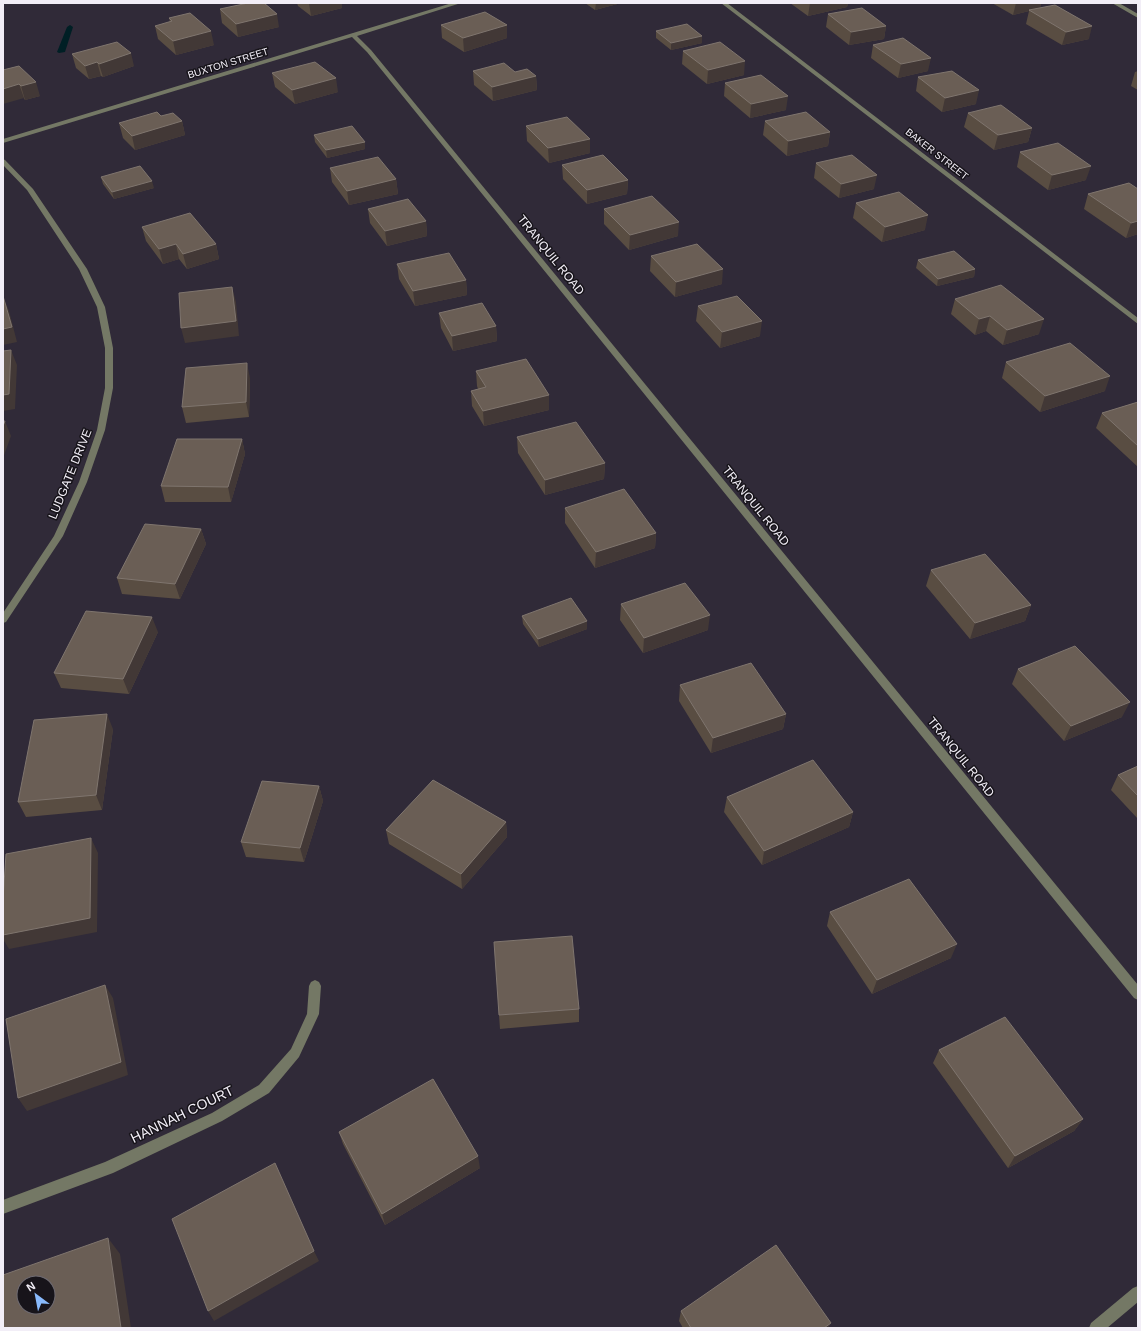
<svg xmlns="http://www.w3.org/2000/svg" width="1141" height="1331" viewBox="0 0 1141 1331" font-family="Helvetica,sans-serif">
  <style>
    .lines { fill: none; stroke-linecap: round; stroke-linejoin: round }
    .stream { fill: #001f25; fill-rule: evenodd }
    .minor { fill: #747865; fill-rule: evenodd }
    .wall { fill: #594d42 }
    .shaded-wall { fill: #423836 }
    .building { fill: #6a5e55; stroke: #7f756e; fill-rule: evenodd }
    .labels { text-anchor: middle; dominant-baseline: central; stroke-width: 3; stroke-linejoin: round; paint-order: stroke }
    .far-street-label { font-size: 10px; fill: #f2eef7; stroke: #17141a }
    .street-label { font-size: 12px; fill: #f2eef7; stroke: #17141a }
    .near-street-label { font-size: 14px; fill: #f2eef7; stroke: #17141a }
  </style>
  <rect width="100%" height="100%" fill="#302a38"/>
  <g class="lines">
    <path class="stream" d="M70,25l3,2 -8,25 -6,1 -2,-1 10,-25z"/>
    <path class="minor" d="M452,3h9l-104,33 14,14 767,935v15l-4,-2 -767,-946 -15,-15 -349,106v-4z
      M721,3h6l411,315v6z
      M1112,3h7l19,11v4z
      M3,159l2,1 28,29 54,80 18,38 8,41v40l-8,42 -18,52 -24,54 -57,86 -3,1v-10l51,-77 25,-54 18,-52 8,-42v-40l-8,-41 -18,-38 -52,-79 -24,-25z
      M315,980l4,2 2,4 -2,28 -20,43 -30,36 -47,28 -109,52 -110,41v-14l102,-38 107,-49 47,-28 32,-36 16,-35 2,-28 2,-4z
      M1138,1286v16l-31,26h-18l2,-5 42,-35z"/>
  </g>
  <path class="wall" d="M297,3h45v5l-31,8 -13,-10z
    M585,3h36l-26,7z
    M790,3h58l-1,4 -39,9z
    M992,3h49l-1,5 49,31 -27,6 -36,-21 3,-13 -16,4z
    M220,9l59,18 -41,10 -16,-14z
    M828,14l58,12 -2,13 -35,6 -23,-18z
    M169,18l45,27 -38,10 -18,-16 -3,-13 15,-4z
    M441,25l66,13 -43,14 -22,-14z
    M656,31l46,12 -31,7 -15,-12z
    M873,45l55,26 -30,7 -27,-20z
    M683,51l61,24 -37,9 -25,-20z
    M72,54l62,12 -31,11 -2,-1 -12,3 -13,-11z
    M3,70l37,26 -15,4z
    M473,71l42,1 21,4 1,14 -44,11 -19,-16z
    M1138,71v19l-7,-4 4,-14z
    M272,73l66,19 -43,12 -20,-17z
    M918,77l58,27 -34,8 -26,-21z
    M725,83l61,27 -36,8 -26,-22z
    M968,113l64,15 -4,14 -34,8 -30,-23z
    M161,116l21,5 3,14 -50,15 -12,-12 -4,-15z
    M765,121l65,11 -2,14 -41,10 -24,-21z
    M526,126l64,27 -41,10 -22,-22z
    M314,135l51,7v7l-38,9 -12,-16z
    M1020,152l66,28 -38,10 -31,-23z
    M816,163l58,26 -35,9 -25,-20z
    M562,165l66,15 -1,14 -40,10 -24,-25z
    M330,168l66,11 2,15 -49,11 -17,-23z
    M101,177l53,11 -40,11 -11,-15z
    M1129,183l9,51 -12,4 -42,-29 4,-15z
    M856,203l69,27 -43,12 -29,-24z
    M368,209l58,12 1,15 -40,10 -17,-23z
    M604,209l74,27 -49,14 -25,-26z
    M142,227l74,17 3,15 -32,10 -8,-10 -16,5 -17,-23z
    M651,256l71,28 -47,13 -25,-26z
    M918,260l57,9 -1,8 -37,9 -21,-18z
    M397,264l69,16 1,15 -52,11 -16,-27z
    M955,299l84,35 -36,11 -17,-14 -11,4 -24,-21z
    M698,306l62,30 -40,12 -24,-27z
    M439,313l57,13 1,15 -44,10 -12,-23z
    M1006,362l99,29 -65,21 -38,-34z
    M476,371l73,39 -65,16 -12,-20 -1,-15 7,-2 -1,-3z
    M250,378l-1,39 -63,6 -4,-16z
    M1138,402v65l-42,-39 6,-15z
    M517,437l88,26 -1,16 -59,16 -27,-42z
    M242,439l3,15 -14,48h-66l-4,-16z
    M565,508l91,25 -1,15 -60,20 -30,-45z
    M201,529l5,15 -26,55 -58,-5 -5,-16z
    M931,570l100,35 -6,16 -55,18 -44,-53z
    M621,604l87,26 -65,23 -23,-33z
    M522,616l65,13 -48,18 -16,-23z
    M158,632l-29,62 -68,-6 -7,-15z
    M1018,669l104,48 -58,24 -52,-57z
    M680,685l106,29 -3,15 -72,24 -32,-52z
    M113,729l-11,81 -76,7 -8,-15z
    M1138,766v53l-27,-29 7,-15z
    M319,786l4,15 -19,61 -58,-5 -5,-15z
    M727,797l126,15 -4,15 -87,38 -38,-53z
    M506,822l1,15 -45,52 -73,-45 -3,-14z
    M830,912l121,46 -79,36 -45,-68z
    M579,1009v13l-79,7 -1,-14z
    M939,1050l144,69 -9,12 -66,37 -75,-105z
    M339,1132l141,36 -95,57 -42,-81z
    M681,1311l147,17h-145l-4,-7z"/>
  <path class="shaded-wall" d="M309,3h33v5l-31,8z
    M596,3h25l-26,7z
    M810,3h38l-1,4 -39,9z
    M1016,3h25l-1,6 -11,1v1l-16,4z
    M277,14l2,13 -41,10 -2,-13z
    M507,25v13l-43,14 -1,-14z
    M886,26l-2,13 -35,6 2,-13z
    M1092,26l-3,13 -27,6 4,-13z
    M211,31l3,14 -38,10 -3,-14z
    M702,36v7l-31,7v-7z
    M131,53l3,13 -31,11 -4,-13z
    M931,58l-3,13 -30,7 3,-14z
    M745,61l-1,14 -37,9 1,-14z
    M97,62l4,14 -12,3 -4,-13z
    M536,76l1,14 -44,11 -1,-14z
    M336,78l2,14 -43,12 -3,-14z
    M36,82l4,14 -15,4 -4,-14z
    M19,84l5,14 -21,6v-15z
    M979,90l-3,14 -34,8 3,-14z
    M788,96l-2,14 -36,8 1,-14z
    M182,121l3,14 -50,15 -3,-14z
    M1032,128l-4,14 -34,8 4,-15z
    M830,132l-2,14 -41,10 1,-15z
    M590,139v14l-41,10 -1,-15z
    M365,142v7l-38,9 -1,-8z
    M1091,166l-5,14 -38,10 4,-15z
    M877,175l-3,14 -35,9 2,-14z
    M396,179l2,15 -49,11 -2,-14z
    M628,180l-1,14 -40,10v-14z
    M152,181l2,7 -40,11 -2,-7z
    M928,215l-3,15 -43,12 3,-15z
    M426,221l1,15 -40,10 -2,-15z
    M1138,221v13l-12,4 5,-15z
    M679,222l-1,14 -49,14 1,-15z
    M176,244l3,15 -16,5 -4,-15z
    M216,244l3,15 -32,10 -4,-15z
    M723,269l-1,15 -47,13 1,-15z
    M975,269l-1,8 -37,9 1,-7z
    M466,280l1,15 -52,11 -2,-15z
    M232,287l4,15 3,34 -54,7 -4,-15z
    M3,296l6,15 8,31 -14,3z
    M990,316l-4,15 -11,4 4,-16z
    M1044,319l-5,15 -36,11 4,-15z
    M762,321l-2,15 -40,12 2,-16z
    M496,326l1,15 -44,10 -1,-15z
    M11,350l6,15 -2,44 -12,2v-16z
    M247,363l3,15 -1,39 -3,-15z
    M1110,376l-5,15 -65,21 5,-16z
    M549,395v15l-65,16 -1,-15z
    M5,421l6,15 -8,22v-32z
    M242,439l3,15 -14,48 -3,-15z
    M605,463l-1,16 -59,16v-15z
    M201,529l5,15 -26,55 -5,-15z
    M656,533l-1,15 -60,20 1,-16z
    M1031,605l-6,16 -55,18 5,-16z
    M710,615l-2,15 -65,23 1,-15z
    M152,617l6,15 -29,62 -6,-15z
    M587,621v8l-48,18 -1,-8z
    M1130,702l-8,15 -58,24 7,-15z
    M107,714l6,15 -11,81 -6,-15z
    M786,714l-3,15 -72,24 2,-15z
    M319,786l4,15 -19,61 -4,-14z
    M853,812l-4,15 -87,38 2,-14z
    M506,822l1,15 -45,52 -1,-15z
    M91,838l7,15 -1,79 -88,17 -6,-10v-4z
    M957,944l-6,14 -79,36 5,-14z
    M105,985l8,13 15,77 -101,36 -9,-13z
    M1083,1119l-9,12 -66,37 7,-12z
    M478,1156l2,12 -95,57 -3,-11z
    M108,1238l12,16 11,74h-10z
    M314,1251l5,10 -105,60 -6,-10z
    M831,1323l-3,5h-4z"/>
  <path class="building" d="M248,3h16l13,11 -41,10 -16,-15z
    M1055,5l37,21 -26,6 -37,-22z
    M862,8l24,18 -35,6 -23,-18z
    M485,12l22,13 -44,13 -22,-13z
    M190,13l21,18 -38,10 -18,-15 17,-5 -3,-3z
    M687,24l15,12 -31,7 -15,-12z
    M903,38l28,20 -30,6 -28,-19z
    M117,42l14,11 -32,11 -2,-2 -12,4 -13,-12z
    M720,42l25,19 -37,9 -25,-19z
    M315,62l21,16 -44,12 -20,-17z
    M504,63l11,9 12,-3 9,7 -44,11 -19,-16z
    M19,66l17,16 -15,4 -2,-2 -16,5v-19z
    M952,71l27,19 -34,8 -27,-21z
    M761,75l27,21 -37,8 -26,-21z
    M1001,105l31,23 -34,7 -30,-22z
    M157,112l4,4 12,-3 9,8 -50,15 -13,-13z
    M806,112l24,20 -42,9 -23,-20z
    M567,117l23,22 -42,9 -22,-22z
    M352,126l13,16 -39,8 -12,-15z
    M1058,143l33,23 -39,9 -32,-23z
    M603,155l25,25 -41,10 -25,-25z
    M852,155l25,20 -36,9 -25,-21z
    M378,157l18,22 -49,12 -17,-23z
    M140,166l12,15 -40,11 -11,-15z
    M1129,183l9,6v32l-7,2 -43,-29z
    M899,192l29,23 -43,12 -29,-24z
    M652,196l27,26 -49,13 -26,-26z
    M408,199l18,22 -41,10 -17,-22z
    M190,213l26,31 -33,10 -7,-10 -17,5 -17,-22z
    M697,244l26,25 -47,13 -25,-26z
    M954,251l21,18 -37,10 -20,-19z
    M449,253l17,27 -53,11 -16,-27z
    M1001,285l43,34 -37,11 -17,-14 -11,3 -24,-20z
    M232,287l4,34 -55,7 -2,-35z
    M3,296l9,31 -9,2z
    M737,296l25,25 -40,11 -24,-26z
    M482,303l14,23 -44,10 -13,-23z
    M1070,343l40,33 -65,20 -39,-34z
    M11,350l-2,44 -6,1v-44z
    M526,359l23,36 -66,16 -12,-20 15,-4 -10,-16z
    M247,363l-1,39 -64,5 4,-39z
    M1138,402v44l-36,-33z
    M3,421h2l-2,5z
    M576,422l29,41 -60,17 -28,-43z
    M177,439h65l-14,48 -67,-1z
    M624,489l32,44 -60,19 -31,-44z
    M145,524l56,5 -26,55 -58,-6z
    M985,554l46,51 -56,18 -44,-53z
    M685,583l25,32 -66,23 -23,-34z
    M571,598l16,23 -49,18 -16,-23z
    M86,611l66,6 -29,62 -69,-6z
    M1075,646l55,56 -59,24 -53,-57z
    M751,663l35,51 -73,24 -33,-53z
    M107,714l-11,81 -78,7 16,-82z
    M813,760l40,52 -89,39 -37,-54z
    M1138,766v30l-20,-21z
    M433,780l73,42 -45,52 -75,-44z
    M262,781l57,5 -19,62 -59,-6z
    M91,838l-1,80 -87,17v-36l3,-45z
    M909,879l48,65 -80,36 -47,-68z
    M572,936l7,73 -80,6 -5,-73z
    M105,985l16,77 -103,36 -12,-79z
    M1005,1017l78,102 -68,37 -76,-106z
    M433,1079l45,77 -96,58 -43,-82z
    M275,1163l39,88 -106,60 -36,-92z
    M108,1238l13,90h-118v-53zM24,1283h24v24h-24z
    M776,1245l55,78 -7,5h-133l-10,-17z"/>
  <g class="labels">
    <g class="far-street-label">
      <text transform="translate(228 63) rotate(-17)">BUXTON STREET</text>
      <text transform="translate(937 154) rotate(38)">BAKER STREET</text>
    </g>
    <g class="street-label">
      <text transform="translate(551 255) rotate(51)">TRANQUIL ROAD</text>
      <text transform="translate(70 474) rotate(-68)">LUDGATE DRIVE</text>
      <text transform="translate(756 506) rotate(51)">TRANQUIL ROAD</text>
      <text transform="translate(961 757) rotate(51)">TRANQUIL ROAD</text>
    </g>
    <g class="near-street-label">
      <text transform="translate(182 1114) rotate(-26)">HANNAH COURT</text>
    </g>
  </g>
  <rect width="1141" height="1331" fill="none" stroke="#f2eef7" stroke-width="8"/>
  <g transform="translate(36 1295) rotate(328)"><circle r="19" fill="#17141a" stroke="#6f6b72"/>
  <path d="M0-3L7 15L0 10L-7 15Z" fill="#89bafc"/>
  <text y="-6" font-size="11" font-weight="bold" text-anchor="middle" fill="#f2eef7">N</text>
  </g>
</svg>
